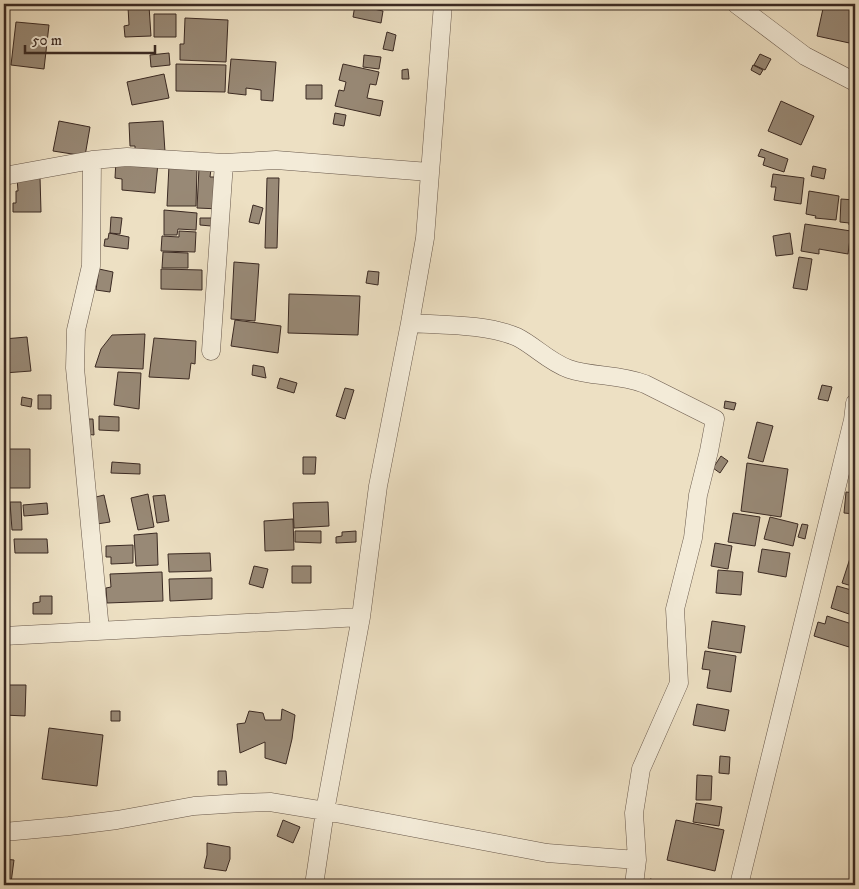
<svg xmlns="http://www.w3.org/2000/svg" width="859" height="889" viewBox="0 0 859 889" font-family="'IM FELL DW Pica',serif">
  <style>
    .building { fill: #988976; stroke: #3b2a23 }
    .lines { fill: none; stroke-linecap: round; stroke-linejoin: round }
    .minor-casing { stroke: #68584b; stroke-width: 19 }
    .minor { stroke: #f3ebd8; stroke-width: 18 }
  </style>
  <rect width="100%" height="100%" fill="#ede0c3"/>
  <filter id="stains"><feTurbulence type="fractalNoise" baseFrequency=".004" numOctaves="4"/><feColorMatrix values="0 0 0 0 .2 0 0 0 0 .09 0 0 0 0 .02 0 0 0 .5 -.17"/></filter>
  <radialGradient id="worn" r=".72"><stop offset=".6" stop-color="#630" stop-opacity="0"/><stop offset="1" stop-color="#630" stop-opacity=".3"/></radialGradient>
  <path class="building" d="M67,4h11v4l-11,-2z
    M824,4h31v35l-1,5 -37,-8z
    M355,5l28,6 -2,12 -28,-6z
    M149,6l2,30 -26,1 -1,-11 5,-1 -1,-18z
    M154,14h22v23h-22z
    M185,18l43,2 -2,42 -46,-2v-16h4z
    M16,22l33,3 -5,44 -33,-4z
    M387,32l9,3 -3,16 -10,-2z
    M169,53l1,12 -19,2 -1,-12z
    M760,54l11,5 -6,11 -11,-5z
    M364,55l17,2 -2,12 -16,-2z
    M231,59l45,3 -3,39 -12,-1v-10l-15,-2v7l-18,-2z
    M176,64l50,1 -1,27 -49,-1z
    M343,64l36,8 -3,13 -6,-1 -3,14 16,3 -3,15 -45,-10 4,-16 5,1 2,-9 -7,-2z
    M753,65l10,5 -3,5 -9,-5z
    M408,69l1,10h-7v-9z
    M164,74l5,24 -37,7 -5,-23z
    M306,85h16v14h-16z
    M781,101l33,15 -13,29 -33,-14z
    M335,113l11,2 -2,11 -11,-2z
    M59,121l31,6 -5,29 -32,-5z
    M163,121l2,31 -30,2v-8h-5l-1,-23z
    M761,149l27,10 -4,13 -21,-7 2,-7 -7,-2z
    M116,160l42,3 -3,30 -33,-3v-11l-7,-1z
    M169,165l28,1 -1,40h-29z
    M813,166l13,3 -2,10 -13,-3z
    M199,168l12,1 -1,8h11l-1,32 -23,-1z
    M773,174l31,4 -3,26 -27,-4 2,-13h-5z
    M40,177l1,35h-28v-9h3v-12h2l-1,-13z
    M267,178h12l-2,70h-12z
    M809,191l30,5 -3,24 -21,-2 1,-2 -10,-2z
    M841,199l14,1v25h-6v-2l-9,-1z
    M253,205l10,3 -4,16 -10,-2z
    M164,210l33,3 -1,17 -18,-1 -1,6h-13z
    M111,217l11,1 -2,16 -10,-1z
    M200,218h12l-1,8 -11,-1z
    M805,224l46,7 -3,23 -29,-5v5l-18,-3z
    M179,231l17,1 -1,20 -34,-1 1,-15 17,1z
    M109,233l20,4 -1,12 -24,-3 1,-7h3z
    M790,233l3,21 -17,2 -3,-20z
    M163,252l25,1v15h-26z
    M799,257l13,2 -5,31 -14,-2z
    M234,262l25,2 -4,57 -24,-2z
    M99,269l14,3 -3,20 -14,-2z
    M161,269l41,1v20l-41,-1z
    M368,271l11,1 -1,13 -12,-2z
    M289,294l71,2 -2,39 -70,-2z
    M235,320l46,6 -3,27 -47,-7z
    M145,334l-2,35 -48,-2 6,-18 11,-14z
    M27,337l4,34 -27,2v-34z
    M154,338l42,3 -1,23 -4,-1 -2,16 -40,-2z
    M253,365l11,2 2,11 -14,-3z
    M118,372l23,1 -2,36 -25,-4z
    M280,378l17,5 -3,10 -17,-5z
    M822,385l10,2 -4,14 -10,-2z
    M345,388l9,2 -9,29 -9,-3z
    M38,395h13v14h-13z
    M22,397l10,2 -1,8 -10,-2z
    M725,401l11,2 -2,7 -10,-2z
    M99,416l20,1v14l-20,-1z
    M87,419h6l1,16 -9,-1z
    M757,422l16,4 -10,36 -15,-4z
    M5,449h25v39h-25z
    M721,456l7,5 -8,12 -7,-5z
    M303,457h13l-1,17h-12z
    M112,462l28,2v10l-29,-1z
    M747,463l41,6 -7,48 -40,-6z
    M846,492l9,1v21l-11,-1z
    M148,494l6,33 -16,3 -7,-32z
    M104,495l6,27 -13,2 -5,-26z
    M165,495l4,26 -12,2 -4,-27z
    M10,502h11l1,28h-10z
    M328,502l1,24 -35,2 -1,-25z
    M47,503l1,11 -24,2 -1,-11z
    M733,513l27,4 -5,29 -27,-4z
    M770,517l28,7 -5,22 -29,-7z
    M293,519l1,31 -29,1 -1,-30z
    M802,524l6,1 -3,14 -7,-2z
    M295,531h26v12l-26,-1z
    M356,531v11l-20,1v-6l6,-1v-4z
    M157,533l1,32 -22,1 -2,-31z
    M14,539h33l1,14h-33z
    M715,543l17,3 -4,23 -17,-3z
    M133,545v18l-22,1v-7h-5v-11z
    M854,546l1,1v40l-13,-4z
    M762,549l28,4 -4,24 -28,-5z
    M210,553l1,18 -42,1 -1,-18z
    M254,566l14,3 -5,19 -14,-4z
    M292,566h19v17h-19z
    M718,570l25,2 -2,23 -25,-2z
    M162,572l1,29 -56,2 -1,-15 5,-1 -1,-13z
    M212,578v21l-42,2 -1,-22z
    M837,586l18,5v25l-24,-8z
    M40,596h12v18h-19v-11l7,-1z
    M827,616l28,9 -6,22 -35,-11 4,-14 7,2z
    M712,621l33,5 -4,27 -33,-5z
    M705,651l31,5 -5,36 -24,-4 3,-18 -8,-1z
    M4,679h5v6h17l-1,31 -21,-1z
    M697,704l32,6 -4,21 -32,-6z
    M282,709l13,6 -3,24 -6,25 -21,-6v-16l-25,11 -3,-29 8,-1 4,-12 14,2 2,7h16z
    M111,711h9v10h-9z
    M4,724h4l-1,34h-3z
    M49,728l54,7 -6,51 -55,-7z
    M720,756l10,1 -1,17 -10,-1z
    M218,771h8l1,14h-9z
    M697,775l15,1 -1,24h-15z
    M696,803l26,4 -3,19 -26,-4z
    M283,820l17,7 -7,16 -16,-7z
    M676,820l48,10 -9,41 -48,-11z
    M851,820l4,1v17l-3,-1z
    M207,843l23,4v12l-4,12 -22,-3 3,-13z
    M4,859l10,1 -3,23 -7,-1z
    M650,879l18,4v2h-20z"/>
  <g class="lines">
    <g class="minor-casing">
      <path id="minor" d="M736,4l69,52 50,26
        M92,160l-1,106 -15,64 -1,38 25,262
        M4,176l88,-16 35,-3 97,6 52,-3 153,12
        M410,323c33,2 77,1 107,14 18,9 32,25 52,32 24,8 50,5 76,15l70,35 -6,32 -11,44 -5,43 -18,71 4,74 -38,86 -7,44 3,47 -3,25
        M211,351l13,-188
        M4,636l357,-19
        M4,832l65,-6 48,-6 77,-14 47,-3 29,-1 55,9 222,42 90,7
        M314,885l11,-74 36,-194 17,-131 32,-163 15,-85 18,-234
        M739,885l114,-465 2,-17"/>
    </g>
    <use href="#minor" class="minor"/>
  </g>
  <rect width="859" height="889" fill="none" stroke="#ede0c3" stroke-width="20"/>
  <rect x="5" y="5" width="849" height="879" fill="none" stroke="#3b2a23" stroke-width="2.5"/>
  <rect x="10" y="10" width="839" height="869" fill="none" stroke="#3b2a23"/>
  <path d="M25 45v8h130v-8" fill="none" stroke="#3b2a23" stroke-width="2.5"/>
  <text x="32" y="45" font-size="15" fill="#3b2a23" stroke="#f3ebd8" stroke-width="4" paint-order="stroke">50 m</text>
  <rect width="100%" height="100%" filter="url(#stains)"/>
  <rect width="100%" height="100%" fill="url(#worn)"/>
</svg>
